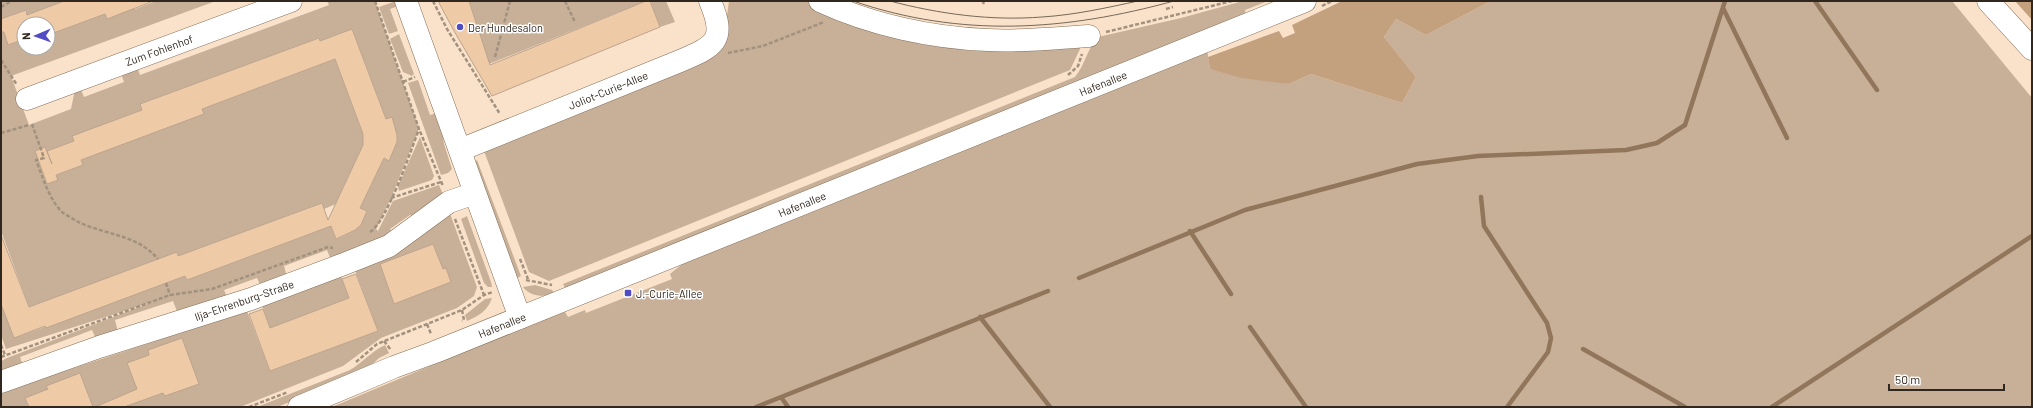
<svg xmlns="http://www.w3.org/2000/svg" width="2033" height="408" viewBox="0 0 2033 408" font-family="Barlow,sans-serif">
  <style>
    .green { fill: #c8b098 }
    .forest { fill: #c3a17e }
    .lines { fill: none; stroke-linecap: round; stroke-linejoin: round }
    .stream { stroke: #91765b; stroke-width: 4.5 }
    .building { fill: #eecaa6; stroke: #bba48e }
    .minor-casing { stroke: #846f59; stroke-width: 23 }
    .path { stroke: #a2917f; stroke-width: 2.5; stroke-dasharray: 4 2; stroke-linecap: butt }
    .minor { stroke: #fff; stroke-width: 22 }
    .tram { stroke: #766859; stroke-width: 1 }
    .poi-dot { fill: #514cc3; stroke: #fff; stroke-width: 1.5 }
    .labels { text-anchor: middle; dominant-baseline: central; stroke-width: 3; stroke-linejoin: round; paint-order: stroke }
    .poi-label { font-size: 11px; fill: #30271e; stroke: #fff; text-anchor: start }
    .street-label { font-size: 11px; fill: #30271e; stroke: #fff }
  </style>
  <rect width="100%" height="100%" fill="#fae2ca"/>
  <path class="green" d="M1,1h63l-37,14 -1,-5 -25,9z
    M156,1h60l-205,75 18,49 42,-16 6,-29 7,17 40,-15 -6,-17 16,-6 6,16 189,-70 -2,-4h48l44,128 -28,69 -15,31 2,2 15,-30 46,-16 5,12 -30,19 -4,-1 -20,14 2,3 -8,6 -53,22 -4,-10 -43,16 3,11 -26,10 -4,-9 -33,12 4,9 -50,15 -5,-13 -58,19 3,12 -22,7 -4,-9 -72,27 3,9 -22,8v-13l6,-3 148,-57 -149,48 -5,-14v-31l13,34 171,-62 2,4 144,-54 5,13c17,-6 24,-12 31,-28l-7,-3 24,-50 5,2c8,-19 9,-23 3,-43l-6,2 -34,-90 -32,12 -1,-3 -179,66 2,6 -69,26 1,5 -27,10 9,24 27,-10 -2,-5 121,-51 133,-50 28,75v11l-27,59 -12,5 -2,-6 -144,53 -1,-4 -148,55 -28,-76v-199h3l4,13 16,-6v9h24v-13l57,-21 2,5 8,-3 18,-12 2,5z
    M396,1l5,4 -11,4 8,22 -9,3 -10,-27z
    M469,1h177l-157,63z
    M650,1h16l9,21 -15,5z
    M729,1h80l55,22 217,21 -1,5 -10,21 -521,211 -20,-9 -45,-121 241,-121z
    M1243,1h25l-23,9 1,5 -680,275 -3,-6 512,-207c10,-12 12,-28 23,-40l83,-19z
    M1491,1h461l80,97v309h-1700l189,-79 44,-16 3,5 17,-7 1,3 86,-34 -2,-5 21,-17 516,-208 3,20 79,15 22,-10 91,29 14,-26 -32,-40 12,-18 30,16z
    M399,34l15,40 -2,2 -9,-4 -13,-33z
    M418,80l12,35 10,-3 4,32 8,25 -4,4 -7,2 -33,-92z
    M420,137l14,39 -2,4 -33,11 -1,-5z
    M477,160l44,116 -4,2 -43,-115z
    M449,211l28,76 -3,9 -17,12 -76,30 -38,28 -103,41h-239v-15l246,-81 23,60 108,-40 -23,-61z
    M467,216l24,66 1,5h-4l-4,-4 -23,-64z
    M341,276l8,22 -79,30 -9,-25z
    M535,285l17,5 3,4c-11,3 -25,3 -32,-7z
    M492,298c-4,12 -13,18 -25,23l-2,-6 20,-16z
    M385,345l4,8 -10,5 -12,11 -19,10 -71,28h-20l93,-37c13,-8 22,-19 35,-25z"/>
  <path class="forest" d="M1342,1h149l-65,34 -30,-16 -12,18 32,40 -14,26 -91,-29 -22,10 -48,-6 -31,-9 -2,-12 71,-26 4,7 12,-5 -3,-8z
    M2015,1h17v19z"/>
  <g class="lines">
    <path class="stream" d="M1815,1l62,89
      M1723,8l64,130
      M1481,197l3,29 63,97 4,15 -3,14 -41,55
      M1190,231l41,63
      M1079,278l166,-68 172,-46 61,-8 148,-6 31,-7 28,-18 40,-124
      M980,317l70,90
      M1250,327l56,80
      M1583,349l102,58
      M781,397l7,10
      M756,407l292,-116
      M1772,407l260,-171"/>
  </g>
  <path class="building" d="M64,1h87v1l-44,17 -2,-5 -57,21v-11h-24v15l-16,6 -4,-13h-3v-13l25,-9 1,5z
    M438,1h31l21,64 156,-64h4l10,26 -168,69 -38,-65z
    M352,29l34,90 6,-2 5,18v7l-8,19 -5,-3 -24,50 7,3 -6,14 -6,5 -19,9 -5,-13 -144,54 -2,-4 -139,52 -1,-2 -31,12 -13,-34v-69l28,72 148,-55 1,4 144,-53 6,17 35,-75v-11l-28,-75 -133,50 2,5 -123,46 2,5 -27,10 2,5 -11,4 -12,-33 10,-4 7,17 -5,-13 27,-10 -2,-5 70,-26 -2,-6 179,-66 1,3z
    M433,244l10,25 3,-1 5,14 -57,22 -14,-40z
    M356,274l22,57 -108,40 -21,-57 14,-5 7,19 79,-30 -7,-19z
    M182,338l17,46 -34,12 -2,-3 -39,14h-29l42,-18 -10,-26 22,-8 -1,-5z
    M80,373l13,34h-64l-4,-9 23,-9 -2,-3z"/>
  <g class="lines">
    <g class="minor-casing">
      <path id="minor" d="M406,1l114,317
        M820,1c52,24 112,37 168,39 34,2 67,-2 101,-4
        M1988,1l44,48
        M27,99l264,-98
        M460,150l220,-89c35,-15 47,-20 30,-60
        M1,382l98,-35 152,-48 93,-35 45,-18 60,-44 26,-9
        M299,407l95,-40 41,-15 870,-351"/>
    </g>
    <path class="path" d="M375,1l44,128 24,57
      M433,1l14,28 53,85
      M565,1l10,21
      M983,4l1,-3
      M1322,6l10,-5
      M1,7l11,-6
      M1166,9l7,-2
      M1106,32l126,-31
      M728,53l35,-7 61,-24
      M495,57l15,-56
      M1,60l16,25
      M1068,75l10,-9 4,-12
      M403,82l12,-5
      M32,124l12,34 -8,2c7,18 12,36 24,50 3,4 9,6 13,9 29,17 62,13 85,40
      M1,133l28,-8
      M391,198l50,-16
      M455,219l29,76
      M370,232c17,-10 41,-82 49,-103
      M520,259l8,20
      M526,280l26,5
      M166,283l4,12
      M462,310l2,10 -2,1
      M427,324l4,10
      M384,341l7,9
      M1,345l4,10
      M1,357l169,-62 42,-6 116,-42 5,1
      M356,362l21,-18 85,-34 22,-15 9,-3
      M249,407l39,-15"/>
    <use href="#minor" class="minor"/>
    <path class="tram" d="M853,1c108,37 212,30 321,0
      M890,1c49,13 101,20 152,16 32,-2 64,-9 96,-16"/>
  </g>
  <g class="poi-dot">
    <circle cx="460" cy="27" r="4"/>
    <rect x="624" y="289" width="8" height="8" rx="2"/>
  </g>
  <g class="labels">
    <g class="poi-label">
      <text x="468" y="27">Der Hundesalon</text>
      <text x="636" y="293">J.-Curie-Allee</text>
    </g>
    <g class="street-label">
      <text transform="translate(159 50) rotate(-20)">Zum Fohlenhof</text>
      <text transform="translate(1103 83) rotate(-22)">Hafenallee</text>
      <text transform="translate(608 90) rotate(-22)">Joliot-Curie-Allee</text>
      <text transform="translate(802 204) rotate(-22)">Hafenallee</text>
      <text transform="translate(244 300) rotate(-19)">Ilja-Ehrenburg-Straße</text>
      <text transform="translate(502 325) rotate(-22)">Hafenallee</text>
    </g>
  </g>
  <rect width="2033" height="408" fill="none" stroke="#30271e" stroke-width="4"/>
  <g transform="translate(36 36) rotate(268)"><circle r="19" fill="#ffffff" stroke="#aca9a5"/>
  <path d="M0-3L7 15L0 10L-7 15Z" fill="#514cc3"/>
  <text y="-6" font-size="11" font-weight="bold" text-anchor="middle" fill="#30271e">N</text>
  </g>
  <path d="M1889 384v6h115v-6" fill="none" stroke="#30271e" stroke-width="2"/>
  <text x="1895" y="384" font-size="12" fill="#30271e" stroke="#ffffff" stroke-width="3" paint-order="stroke">50 m</text>
</svg>
